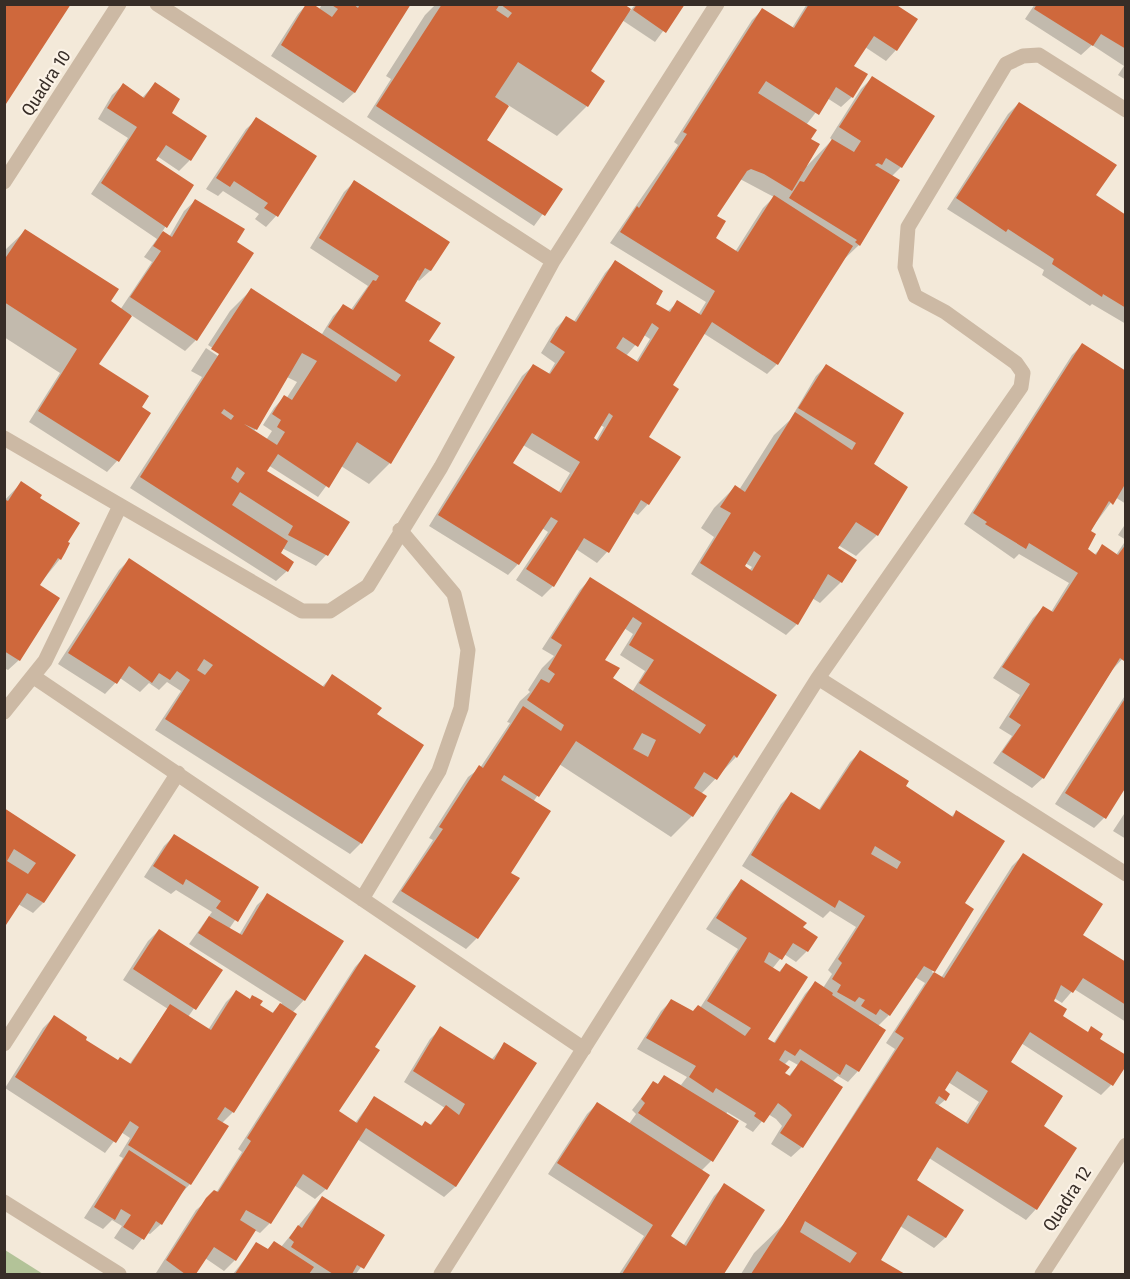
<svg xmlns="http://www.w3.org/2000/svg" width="1130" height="1279" viewBox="0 0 1130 1279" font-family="'Fira Sans Condensed',sans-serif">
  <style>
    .green { fill: #b3c398 }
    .shadow { fill: #0003; fill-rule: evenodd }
    .building { fill: #cf683c; fill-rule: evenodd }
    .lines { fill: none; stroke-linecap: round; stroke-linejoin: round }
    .minor { stroke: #ccb9a4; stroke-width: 15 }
    .labels { text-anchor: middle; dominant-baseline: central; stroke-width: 4.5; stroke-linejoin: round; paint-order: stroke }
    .street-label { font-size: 18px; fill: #372d27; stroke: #fbf2e6 }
  </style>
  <rect width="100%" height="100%" fill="#f3e9d9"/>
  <path class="green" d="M5,1250l38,24h-38z"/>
  <path class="shadow" d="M307,4l12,6 3,-6h88l-56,89 -11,10 -72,-47 27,-42z
    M436,4h185l9,7 4,-5 -2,-2h51l-28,38 -33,-22 -34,51 -1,35 -30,30 -49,-31 -23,35 76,49 -27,37 -167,-109 24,-38 -5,-3 39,-61z
    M807,4h85l4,46 -10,11 -21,-14 -13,19v31l-11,10 -14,-9 -21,27 3,14 -2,27 25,-26 -2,-2 31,-49 11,-11 29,89 -10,10 -32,68 -19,18 -63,101 -10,10 -64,-41 -32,52 -24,53 1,66 -10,11 -5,-3 -26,40 -10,11 -21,-14 -23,37 -11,11 -26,-17 32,-48 -6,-4 -24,36 -10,11 -79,-49 93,-150 11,-10 15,9 7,-12 -14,-10 15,-25 10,-10 7,5 32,-50 10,-11 39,42 13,8 11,-10 20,13 8,-13 -96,-59 68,-98 -4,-3 78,-122 10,-10 30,18zM740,179l34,18 -11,11 -28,44 -21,-14 1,-22zM644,335l6,4 -14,23 -10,-6zM600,425l4,2 -8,14 -4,-2zM523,445l47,28 -12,20 -47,-29z
    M1035,4h91v76l-8,-5 6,-9 -32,-21 -11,10 -56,-36z
    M155,84l15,29 35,23 -16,25 -10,10 -22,-15 -3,4 38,25 -30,47 7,5 15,-26 11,-10 40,42 -39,97 -11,11 -54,-36 -34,49 52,50 -32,47 -10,11 -78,-50 31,-49 -56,-36v-86l21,-20 95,79 32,-48 -8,-5 13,-18 -66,-45 37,-56 -30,-19 14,-24 11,-10 19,13z
    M1019,103l75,93 32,20v108l-34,-20 -2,2 -48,-31 2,-5 -97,-61 61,-95z
    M257,119l58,37 -39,60 -10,11 -11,-8 4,-5 -36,-23 -5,5 -12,-7 40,-60z
    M354,182l94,60 -18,29 -11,10 -2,-2 -14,22 24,41 -1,58 3,1 -39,62 -21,21 -28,-18 -23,31 -50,-32 -4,6 83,52 -21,32 -10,11 -34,-18 -3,6 8,17 -11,10 -146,-93 72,-111 -11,-6 15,-23 12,8 2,-3 -12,-8 22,-34 21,-21 71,44 11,-18 10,-10 7,5 18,-25 -58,-38 34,-56zM285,376l12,6 -11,17 -2,-2 -10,11 -11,17 9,6 -6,9 -12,-8z
    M1082,345l44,28v131l-11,-7 -26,35 -3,18 8,5 9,-9 13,9 10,-15v115l-14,15 -69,108 -11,10 -39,-25 19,-27 -13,-8 21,-33 -27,-17 40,-60 10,-10 8,4 18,-29 -50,-29 -5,5 -50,-35 108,-169z
    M826,366l47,97 33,24 -29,48 -21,21 -18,-11 -2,4 5,33 -21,21 -8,-5 -15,26 -11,11 -95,-61 23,-37 -13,-9 13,-20 21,-21 4,3 35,-55 16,-15 26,-44zM745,563l7,4 -3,4 -6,-5z
    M21,483l17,16 28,43 -6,17 -22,27 -19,74 -11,10 -4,-2v-167z
    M1126,523v17l-8,-5z
    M129,560l192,128 11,-12 43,39 47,30 -61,98 -11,11 -195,-124 26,-39 -14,-9 -8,8 -10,-7 -9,9 -20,-14 -15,16 -47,-30 61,-94z
    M590,579l185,116 -39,62 -35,37 -9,22 -21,21 -112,-73 -26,38 -24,71 -32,65 -11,11 -74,-47 41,-62 -4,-2 39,-61 12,-9 30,-45 -3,-1 13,-21 10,-9 -2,-2 14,-22 12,-12 -12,-7 38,-59zM624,628l9,6 -13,21 25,16 -13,21 -21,-14 -8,-18z
    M1126,694v90l-22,34 -10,10 -39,-24z
    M860,752l44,35 47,30 5,-5 7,92 -31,68 9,6 71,-112 11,-11 58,80 45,29v58l-52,-33 -12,14 -8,-5 -2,3 9,15 37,23 13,46 -10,10 -80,-52 -12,20 33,63 -6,83 -10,11 -97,-62 -14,23 47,30 -17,27 -11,10 -34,-22 -21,34 23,14h-161l13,-21 30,-29 111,-175 -9,-6 39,-60 -10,-6 -26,38 -11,11 -20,45 -10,11 -10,-6 -6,6 -30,65 -11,10 -20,-13 11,-18 -6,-7 -8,-5 -15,18 -8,-5 2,-3 -20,-12 -16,49 -10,10 -32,65 14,10 31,-50 11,-11 38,26 -41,63h-103l25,-38 -96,-62 39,-60 10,-10 32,20 7,-10 -4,-4 21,-27 4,2 7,-8 17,8 6,-8 -50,-28 24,-38 10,-10 21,11 8,-4 38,-59 -32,-20 25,-37 10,-11 60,46 6,24 -11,11 -12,-8 -12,15 6,4 8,-9 -20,76 7,4 32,-50 10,-11 8,5 9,-14 -4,-4 28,-43 -26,-16 -7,7 -81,-52 39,-62 10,-10 27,17 32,-49zM789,1060l9,5 -10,12 -5,-3 1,-9zM948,1082l31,20 -14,22 -27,-18 7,-6 -2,-9z
    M4,809l70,46 -31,48 -10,10 -15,-9 -14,21z
    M1126,811v28l-13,-8z
    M174,836l83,52 -28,41 10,6 18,-30 11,-10 74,46 -38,59 -12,13 3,2 -62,97 -11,11 -32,61 -10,11 -19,29 -11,10 -3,-1 -14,17 -19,-12 8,-12 -10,-6 -9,9 -19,-11 39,-60 -4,-2 11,-18 -9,-6 -16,21 -100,-65 38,-60 11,-11 30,24 34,21 11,3 39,-56 -45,-29 25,-39 11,-11 62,40 -33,47 20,13 18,-28 10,-10 35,22 11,-11 -93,-59 23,-32 -36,-22 -5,4 -27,-17 20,-31z
    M365,956l8,91 -36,64 18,12 19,-25 47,29 4,-4 4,3 16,-18 -41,-26 26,-43 11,-11 50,32 14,-16 30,19 -80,124 -11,10 -87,-58 -31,50 -11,10 -21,-14 -24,38 -10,10 -6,-3 -19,30 -11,11 -19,-13 -11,16 -38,-1 40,-63 20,-17 26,-41 -4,-3 117,-182z
    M322,1197l61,39 -27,38h-123l24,-30 10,6 7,-7 7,4z"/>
  <path class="building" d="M4,4h67l-67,103z
    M306,4h7l19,13 6,-8 -8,-5h23l5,4 2,-4h51l-56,89 -74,-48z
    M442,4h58l-4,6 12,8 4,-5 -12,-9h124l7,5 -40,62 14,10 -17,26 -70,-45 -23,35 14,9 -22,34 76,49 -18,27 -169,-110z
    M637,4h48l-19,29 -33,-23z
    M809,4h86l23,15 -21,32 -23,-15 -20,30 14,8 -15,24 -17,-11 -17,28 -53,-34 -8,12 59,37 -6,9 9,5 -28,47 -28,-17 -13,-5 -4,2 -30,45 9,5 -10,17 22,14 36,-57 79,51 -75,119 -66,-43 -39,63 6,4 -30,48 32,20 -32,48 -8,-5 -32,53 -25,-15 -30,49 -28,-18 32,-48 -7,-4 -32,48 -81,-50 95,-151 17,10 15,-22 -15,-10 16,-26 10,6 39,-62 48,31 -7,13 14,8 7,-12 24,15 14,-24 -95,-59 17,-26 2,2 48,-74 -4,-2 79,-124 32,20zM652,323l7,5 -21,34 -22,-14 7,-11 15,10zM609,413l4,3 -15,25 -4,-3zM532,433l48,29 -19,31 -48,-30z
    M1037,4h89v45l-25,-15 -8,12 -59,-37z
    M872,76l63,40 -33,52 -16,-10 -4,7 -4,-2 -3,2 25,15 -40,66 -5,-4 2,-2 -68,-42 11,-17 4,1 28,-43 22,13 7,-11 -22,-14z
    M155,82l25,17 -8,14 35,23 -16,25 -25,-16 -10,15 38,25 -27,43 -66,-45 36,-56 -30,-19 16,-25 21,15z
    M1019,102l98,63 -21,30 30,20v93l-23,-14 -1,3 -50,-33 2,-5 -46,-30 -2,3 -50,-34z
    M256,117l61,39 -39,61 -14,-9 4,-5 -34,-22 -4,6 -14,-9z
    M354,180l96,62 -19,29 -6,-3 -20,33 36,22 -12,18 26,16 -64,107 -34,-22 -28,46 -51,-34 -11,17 83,51 -22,34 -40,-21 5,-9 -53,-34 -8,13 56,36 -7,12 13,9 -6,10 -148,-95 79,-123 -8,-5 2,-3 38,-58 145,94 5,-7 -73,-48 15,-23 10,6 20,-30 3,1 3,-5 -60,-38zM302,353l15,8 -25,39 -8,-5 -12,19 9,6 -4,7 8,5 -8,13 -33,-21 13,6zM224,409l10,7 -3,4 -10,-7zM237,467l8,6 -7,10 -7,-5z
    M195,199l50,30 -8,13 17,11 -57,88 -67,-44 31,-46 -8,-5 10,-15 9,6z
    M25,229l94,60 -8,12 21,15 -33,48 50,32 -7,11 9,6 -32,49 -81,-51 39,-62 -73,-47v-42z
    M1082,343l44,28v116l-2,-1 -11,19 -4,-4 -18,30 5,3 -8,15 8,6 6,-11 16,11 8,-11v114l-2,3 -4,-3 -76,121 -42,-27 19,-27 -12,-8 21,-33 -28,-17 41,-61 10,6 25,-39 -49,-30 -3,6 -41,-25 2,-2 -14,-9z
    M826,364l78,49 -30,51 34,23 -30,49 -22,-14 -18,26 19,12 -15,23 -14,-9 -30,51 -98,-62 31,-50 -11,-6 15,-22 10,7 50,-80 57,38 4,-7 -58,-35zM754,551l7,5 -9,15 -7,-5z
    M21,481l21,14 -2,3 40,25 -12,19 2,1 -5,10 -4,7 -3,-2 -18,27 20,13 -40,63 -16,-10v-152l4,2z
    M129,558l195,129 8,-13 50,34 -5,6 47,31 -62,99 -197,-125 25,-39 -13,-9 -7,9 -11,-7 -7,10 -23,-17 -12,18 -49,-31zM204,659l9,6 -8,10 -8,-5z
    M590,577l187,118 -40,63 -3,-3 -17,25 -13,-8 -10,16 13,8 -14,21 -117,-76 -37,56 -35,-22 -3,5 50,31 -40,62 9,5 -42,61 -77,-48 42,-62 -4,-2 40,-62 4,3 40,-62 38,25 3,-6 -37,-25 14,-21 8,4 6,-9 -7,-5 14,-24 -11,-7zM633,617l9,6 -13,22 25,15 -15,23 67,42 -6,9 -87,-56 7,-10 -15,-8zM642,733l14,7 -8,17 -15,-8z
    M1126,697v90l-20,32 -41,-26z
    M860,750l49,31 -3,5 47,31 3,-7 49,31 -40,62 9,6 -39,63 -11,-6 -34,50 -10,-7 -4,6 -15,-9 4,-6 -6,-3 -4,5 -18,-10 4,-7 -9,-6 10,-16 -4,-4 27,-43 -26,-16 -4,8 -84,-53 40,-63 29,18zM875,846l26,16 -4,7 -26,-15z
    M4,808l72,47 -32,48 -17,-10 -23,35zM14,849l22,14 -8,11 -21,-13z
    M174,834l85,53 -21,35 -22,-14 5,-7 -35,-22 -3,6 -30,-19z
    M1023,853l80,51 -20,31 43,27v43l-43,-27 -10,15 -12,-8 -7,16 13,8 -4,7 25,16 3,-6 12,8 -3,5 26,16v11l-13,20 -83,-54 -19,30 52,34 -19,30 33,22 -40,62 -100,-63 -20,33 47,30 -18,28 -38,-23 -27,45 24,14h-154l153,-236 -9,-6 39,-60 10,6zM957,1071l31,20 -20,33 -33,-21 4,-7 7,5 4,-7 -5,-4zM805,1221l52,32 -7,10 -50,-31z
    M741,879l66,44 -4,4 15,10 -10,15 -15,-9 -11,17 -13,-8 -5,10 16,10 6,-9 22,14 -40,62 7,4 40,-62 18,12 -1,2 54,35 -27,42 -13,-8 -6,11 -40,-26 -5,7 -10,-6 -6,10 11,7 -5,6 5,3 11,-16 42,27 -40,61 -23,-15 12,-18 -6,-6 -8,-6 -14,20 -10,-7 2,-3 -40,-25 -3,5 -24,-16 7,-11 -50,-28 25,-39 22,12 5,-6 47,31 6,-8 -44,-27 40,-63 -31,-20z
    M267,893l77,48 -39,60 -107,-68 11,-17 33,19z
    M159,929l64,41 -27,40 -63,-41z
    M365,954l51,32 -41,61 5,3 -41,61 18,12 17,-27 48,30 3,-5 6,4 15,-20 13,10 6,-11 -52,-33 27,-45 54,34 10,-18 33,21 -81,124 -90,-59 -39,62 -24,-16 -32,50 -25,-14 -6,10 16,10 -20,31 -22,-14 -18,27h-11l-19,-14 40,-62 8,-8 4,2 33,-51 -4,-3z
    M236,990l14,9 2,-4 11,6 -3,4 13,8 7,-10 17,11 -63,99 -9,-6 -8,12 12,7 -38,59 -63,-40 11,-18 -9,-6 -14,22 -101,-66 39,-62 33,22 -1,3 32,20 2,-3 11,7 39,-60 41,26z
    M664,1075l75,46 -26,41 -75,-49 7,-10 -4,-4 12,-18 5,3z
    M597,1102l113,73 -39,61 15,10 38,-63 41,27 -41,64h-102l31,-49 -96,-62z
    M129,1150l57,37 -24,38 -6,-4 -12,19 -21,-13 8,-12 -10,-6 -6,11 -21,-13z
    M322,1196l63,39 -21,34 -7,-4 -5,9h-19l-42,-27 3,-5 -5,-4 9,-13 4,3z
    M274,1241l40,26 -5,7h-74l21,-32 12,7z"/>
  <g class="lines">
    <path class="minor" d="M157,4l396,257
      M4,182l115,-178
      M4,438l298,173h28l38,-25 73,-119 112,-206 164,-257
      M34,677l550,372
      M818,678l203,-291 2,-14 -7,-10 -71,-51 -30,-16 -10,-29 3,-40 98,-163 17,-8 16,-1 87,55
      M4,712l41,-51 75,-155
      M362,899l77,-128 22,-63 7,-58 -14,-56 -54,-64
      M4,1044l174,-271
      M4,1202l115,72
      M441,1274l377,-596 308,196
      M1042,1274l84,-129"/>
  </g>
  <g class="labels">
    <g class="street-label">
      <text transform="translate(46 83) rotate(-57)">Quadra 10</text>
      <text transform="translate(1067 1199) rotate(-57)">Quadra 12</text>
    </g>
  </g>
  <rect width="1130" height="1279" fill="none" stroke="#372d27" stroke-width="12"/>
</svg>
